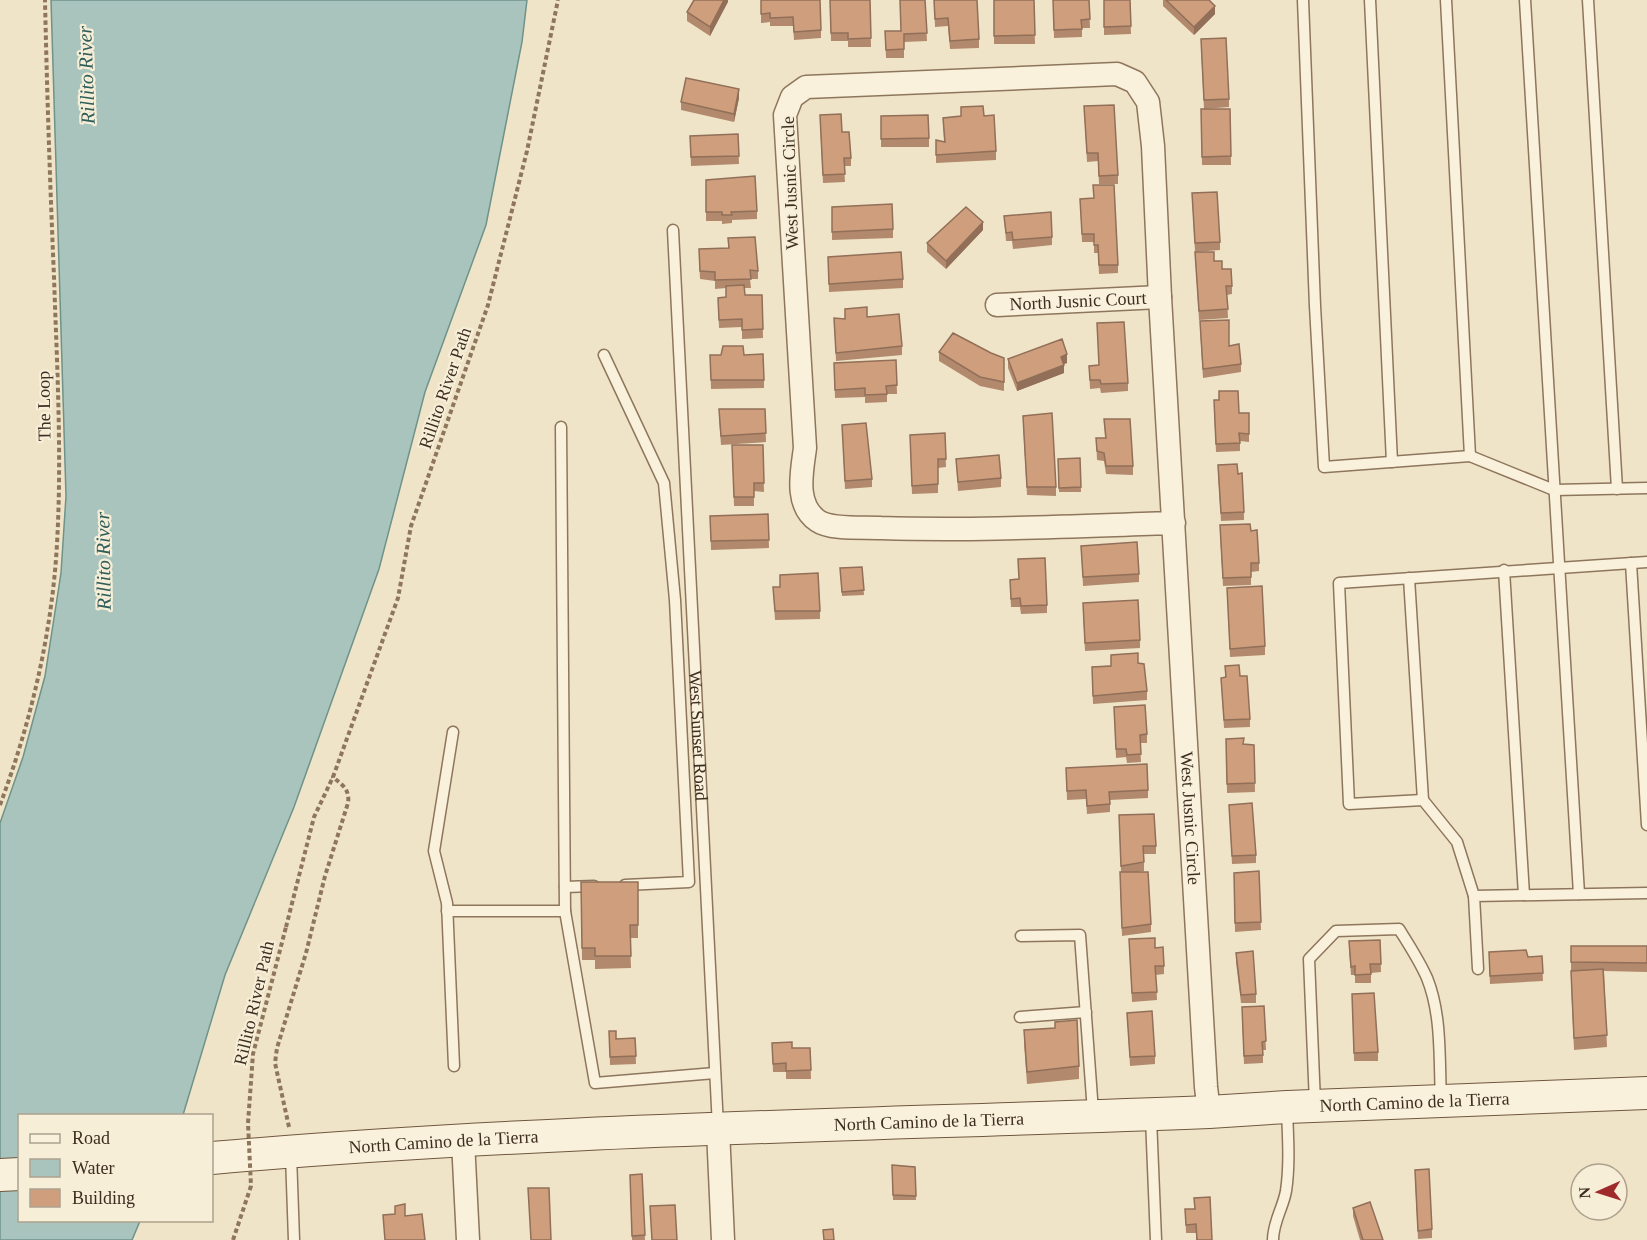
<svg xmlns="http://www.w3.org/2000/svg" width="1647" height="1240" viewBox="0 0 1647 1240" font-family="Georgia,serif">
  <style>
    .water { fill: #a9c4bc; stroke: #6f938a; stroke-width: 1.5 }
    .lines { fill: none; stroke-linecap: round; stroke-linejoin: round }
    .lane-casing { stroke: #8d765c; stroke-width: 13 }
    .street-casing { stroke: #8d765c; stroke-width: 25 }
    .secondary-casing { stroke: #6f573f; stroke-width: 34 }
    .path { stroke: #8d765c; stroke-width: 4; stroke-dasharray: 4.5 3; stroke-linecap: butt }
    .lane { stroke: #faf1dc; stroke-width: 10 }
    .street { stroke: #faf1dc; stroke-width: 22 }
    .secondary { stroke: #faf1dc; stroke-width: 32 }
    .path-bridge { stroke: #8d765c; stroke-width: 4; stroke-dasharray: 4.5 3; stroke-linecap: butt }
    .wall { fill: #b2896c }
    .shaded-wall { fill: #916f58 }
    .building { fill: #cf9f7d; stroke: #916f58; stroke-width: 1.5 }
    .labels { text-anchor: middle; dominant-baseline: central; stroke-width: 4.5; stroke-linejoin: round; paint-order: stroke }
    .street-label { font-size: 18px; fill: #3d2e20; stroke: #f7eed8 }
    .water-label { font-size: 20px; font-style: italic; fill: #2f5d5a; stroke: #f7eed8 }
  </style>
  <rect width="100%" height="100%" fill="#f0e4c8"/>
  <path class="water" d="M51,0h476l-5,42 -36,183 -61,167 -46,177 -85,238 -69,168 -42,140 -163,1v104l120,1 -8,19h-132v-417l23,-66 22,-81 16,-103 5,-77z"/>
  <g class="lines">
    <g class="lane-casing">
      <g id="lane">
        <path d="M1303,0l12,306 9,161 146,-11 -24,-456"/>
        <path d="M1370,0l22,462"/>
        <path d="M1525,0l54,894"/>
        <path d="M1588,0l29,489"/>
        <path id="s1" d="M673,230l45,897"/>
        <path d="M604,355l60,128 11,117 14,282 -64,3"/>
        <path d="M561,427l4,484 30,172 120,-10"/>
        <path d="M1470,456l84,34 93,-2"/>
        <path d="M1631,563l16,262"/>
        <path d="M1504,570l20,325"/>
        <path d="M1409,578l14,222"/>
        <path d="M453,732l-19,119 13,52 7,163"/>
        <path d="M565,887l29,-1"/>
        <path d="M1474,896l-17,-54 -34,-42 -74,4 -10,-221 308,-21"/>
        <path d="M447,911h118"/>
        <path d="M1021,936l59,-1 13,177"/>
        <path d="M1478,969l-4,-73 173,-3"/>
        <path d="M1020,1017l66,-5"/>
        <path d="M1315,1103l-6,-144 27,-28 63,-2c10,16 20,31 28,49 15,37 12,81 14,121"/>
        <path d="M1151,1118l5,122"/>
        <path d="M291,1155l3,85"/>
        <path d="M1273,1240c0,-18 10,-32 13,-49 4,-27 2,-54 1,-80"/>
      </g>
    </g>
    <g class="street-casing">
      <g id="street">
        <path id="s2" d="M997,305l163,-8"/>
        <path id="s3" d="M1174,523c-98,3 -195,8 -293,5 -17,-1 -50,2 -63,-7 -24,-16 -16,-50 -13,-73l-20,-333 7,-18 14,-10 311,-13 18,8 13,20 5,44 7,151 46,790 3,25"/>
        <path d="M718,1130l5,110"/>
        <path d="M463,1141l5,99"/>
      </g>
    </g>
    <g class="secondary-casing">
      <g id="secondary">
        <path id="s4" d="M212,1158c331,-29 664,-33 997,-46l78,-5 360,-14"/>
        <path d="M0,1175l20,-1"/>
      </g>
    </g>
    <path class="path" d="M0,805c31,-83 52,-172 57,-261 5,-89 0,-178 -3,-267 -4,-93 -7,-185 -9,-277
      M286,927l28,-110 19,-40
      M289,1127l-14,-64 2,-15 29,-95 19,-77 23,-73c2,-14 -6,-18 -15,-26l65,-179 13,-72 77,-221 39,-154 31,-151"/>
    <use href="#lane" class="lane"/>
    <use href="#street" class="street"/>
    <use href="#secondary" class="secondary"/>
    <path class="path-bridge" d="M233,1240l18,-54 -3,-63 5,-69 33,-127"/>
  </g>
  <path class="wall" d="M728,0l-18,36 -23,-15v-9z
    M761,0l60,30v8l-27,2 -1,-14h-23v-4l-9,1z
    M830,0h40l1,47h-23v-6h-17z
    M925,0l2,41 -23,1v16h-18l-1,-27h16z
    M934,0l45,39v9l-29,1 -2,-23 -13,1z
    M994,0h40l1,44h-41z
    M1053,0h36l1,28h-8v9l-28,1z
    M1104,0h26l1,34 -27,1z
    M1163,0h46l6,14 -21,21 -31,-29z
    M1201,47l28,52v8l-25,2z
    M739,98l-5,24 -53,-12v-8z
    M1084,106l34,69v9h-19l-1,-23 -11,1z
    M1201,109h29l1,56h-29z
    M881,116l48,22v9h-48z
    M984,116l12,35v9l-60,3v-23l8,2 -1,-24z
    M820,123l22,9 9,26v8h-7l1,16 -22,1z
    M738,134l1,30 -48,2 -1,-30z
    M706,180l51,31v8l-25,1v3l-10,1v-3h-16z
    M1192,193l28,49v8l-25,2z
    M1080,199l38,66v8l-19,1 -1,-21h-4v-11h-12z
    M832,207l61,22v9l-61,2z
    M1004,216l48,21v8l-39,4 -1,-8h-6z
    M983,230l-37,39 -19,-17v-9z
    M728,238l30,33v8h-8l1,9h-7l1,7h17l1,43 -21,1v-12l-23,1 -1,-30 8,-1v-9l-11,1v-8l-15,-2 -1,-22 29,-9z
    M1195,252l19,9 8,8 10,17v8l-5,1 1,23 -29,2z
    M828,257l75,22v9l-74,4z
    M867,317l35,29v9l-66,6 -2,-43 11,1z
    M1200,329l29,17 12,18v8l-38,6z
    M939,352l65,6v33l-24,-5 -41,-25z
    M710,355h34l20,25v8l-53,1z
    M1008,359l59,4 -3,1v9l-47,18 -9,-23z
    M896,360l1,34h-10v8l-22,1v-6l-30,1 -1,-35z
    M1089,366l39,17v8l-27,2 -1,-5 -10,1z
    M1214,408l25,5h10v29l-9,-1v10l-24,1z
    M765,409l1,33 -45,3 -2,-27z
    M1104,419l29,47v9l-27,-1 -2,-13 -7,-1 -1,-22h9z
    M1023,424l33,63v9l-29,-1z
    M842,425l30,54v8l-27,2z
    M945,433l1,34 -8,1v25l-26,1 -2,-51z
    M732,445h31l1,47 -10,-1v15h-20z
    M1080,458l1,34h-22l-1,-33z
    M956,459l45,19v9l-43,4z
    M1218,473l20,1 6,38v8l-23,1z
    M768,514l1,34 -58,2 -1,-34z
    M1251,531l8,32v8l-8,1v13l-28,1 -3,-52z
    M1081,546l58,28v8l-56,4z
    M862,567l2,28 -22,1 -2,-28z
    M773,587l47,24v8l-45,1z
    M1010,588l37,17v8l-26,1 -1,-7h-9z
    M1227,588l38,58v9l-35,2z
    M1083,611l57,29v8l-55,3z
    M1138,663l9,28v9l-54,4 -1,-37z
    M1225,666l15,10 10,43v8l-26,1 -3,-50 4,-1z
    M1114,707l33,27v9h-7l1,19 -14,1 -1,-6 -10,1z
    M1226,739l18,5 10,1 1,47 -28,1z
    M1066,768l82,22v8l-38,2v12l-23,2 -1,-15 -19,1z
    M1229,805l27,50v8l-24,1z
    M1119,815l37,31v8h-12v17l-6,1 13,52v8l-29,4 -2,-55 1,-9z
    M1259,871l2,59 -26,2 -1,-59z
    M581,882h57v56h-8l1,30 -36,1v-9h-13z
    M1129,939l26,9 9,18v8l-8,1 1,25 -25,2z
    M1380,940l1,32 -10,1v10h-16v-8h-4l-2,-26z
    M1571,946h76v26l-43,-1 3,76 -33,3 -3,-67z
    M1236,953l20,41v9h-15l-5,-41z
    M1542,956l1,25 -53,3 -1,-23z
    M1352,994l26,58v9h-24z
    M1264,1006l2,44h-3v13l-19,1 -2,-49z
    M1127,1013l28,43v8l-25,2z
    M1055,1028l24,38v13l-52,5 -3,-41v-13z
    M609,1031l7,8 19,-1 1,26 -26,1z
    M772,1043l20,5h18l1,31h-25v-7h-13z
    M892,1165l23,2 1,33h-23z
    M642,1174l3,66h-13l-2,-57z
    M1415,1179l17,50v9l-14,1z
    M1353,1208l30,32h-23l-7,-24z
    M1185,1209l27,31h-16v-7h-10z"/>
  <path class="shaded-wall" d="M724,0h4v2l-18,34v-9z
    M1215,6v8l-21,21v-8z
    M739,89v9l-5,24v-8z
    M983,222v8l-37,39v-8z
    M1067,354v9l-6,2v-8z
    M1064,365v8l-47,18v-8z"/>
  <path class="building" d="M694,0h30l-14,27 -23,-15z
    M761,0h59l1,30 -27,2 -1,-15 -23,1v-5l-9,1z
    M830,0h40l1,38 -23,1v-6h-17z
    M900,0h25l2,33 -23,1v15l-18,1 -1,-19h16z
    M934,0h43l2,39 -29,2 -2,-23 -13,1z
    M994,0h40l1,35 -41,1z
    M1053,0h36l1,19 -9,1 1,9 -28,1z
    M1104,0h26l1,26 -27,1z
    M1166,0h43l6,6 -21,21z
    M1226,38l3,61 -25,1 -3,-61z
    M686,78l53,11 -5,25 -53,-12z
    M1114,105l4,70 -19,1 -1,-23h-11l-3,-47z
    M983,106l1,10 10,-1 2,36 -60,4v-15l9,2 -2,-24 18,-2v-9z
    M1201,109h29l1,47 -29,1z
    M841,114l1,18h7l2,26h-7l1,16 -22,1 -3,-60z
    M928,115l1,23 -48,1v-23z
    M738,134l1,22 -48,1 -1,-21z
    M755,176l2,35 -26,1 1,3h-10v-3h-16v-32z
    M1093,185h21l4,80h-19l-1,-20h-4v-11h-12l-2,-35 14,-1z
    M1217,192l3,50 -25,1 -3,-50z
    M892,204l1,25 -61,3v-25z
    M966,207l17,15 -37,39 -19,-18z
    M1051,212l1,25 -39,3 -1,-8 -6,1 -2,-17z
    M755,237l3,34 -8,-1 1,9 -36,1v-8l-15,-1 -1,-22 30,-1 -1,-10z
    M901,252l2,27 -74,5 -1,-27z
    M1195,252h19v9h8v8h9l1,17h-6l2,23 -29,2z
    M744,285l1,10h17l1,34 -21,1v-11l-23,1 -1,-22 8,-1v-11z
    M867,307v10l32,-3 3,32 -66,7 -2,-35 11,1v-10z
    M1229,320v26l10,-2 2,20 -38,5 -3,-48z
    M1124,322l4,61 -27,1 -1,-4h-10l-1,-14 10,-1 -2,-42z
    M953,333l38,20 13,5v24l-24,-5 -41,-25z
    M1062,339l5,15 -6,3 3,8 -47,18 -9,-24z
    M723,346h20l1,9 19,-1 1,26h-53l-1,-25h11z
    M896,360l1,25 -11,1 1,8 -22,1v-7l-30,2 -1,-27z
    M1219,391h19l1,22h10v21l-10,-1 1,10 -24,1 -2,-44h5z
    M719,409h46l1,24 -45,3z
    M1052,413l4,74h-29l-4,-71z
    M1104,419h26l3,47h-27l-2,-13 -7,-2 -1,-13h10z
    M866,423l6,56 -27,2 -3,-56z
    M945,433l1,26h-8v25l-26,2 -2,-51z
    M732,445h31l1,38h-10v14h-20z
    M999,455l2,23 -43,4 -2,-23z
    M1080,458l1,29 -22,1 -1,-29z
    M1237,464l1,10 4,-1 2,39 -23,1 -3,-48z
    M768,514l1,26 -58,1 -1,-25z
    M1250,524l1,7 6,-1 2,33h-8v14l-28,1 -3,-53z
    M1137,542l2,32 -56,3 -2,-31z
    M1045,558l2,47 -26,1 -1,-8 -9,1 -1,-19 9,-1 -1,-20z
    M862,567l2,23 -22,2 -2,-24z
    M818,573l2,38h-45l-2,-24h7v-12z
    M1262,586l3,60 -35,3 -3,-61z
    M1138,600l2,40 -55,3 -2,-40z
    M1138,653v10l6,1 3,27 -54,5 -1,-29 19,-1v-11z
    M1239,665l1,11h7l3,43 -26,1 -3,-42 5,-1 -1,-11z
    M1145,705l2,29 -7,1 1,19 -14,1 -1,-6h-10l-2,-42z
    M1244,738l-1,6 11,1 1,38 -28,1 -1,-45z
    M1147,764l1,26 -39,2 1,12 -23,2 -1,-16 -19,1 -1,-23z
    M1252,803l4,52 -24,1 -3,-51z
    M1154,814l2,32h-13l1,16 -23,4 -2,-51z
    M1259,871l2,51 -26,1 -1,-50z
    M1120,872h28l3,52 -29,4z
    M581,882h57v43h-8l1,31h-36v-8h-13z
    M1155,938v10l8,-1 1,19h-9l2,26 -25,1 -3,-54z
    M1380,940l1,24h-11l1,10 -16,1v-9l-4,1 -2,-26z
    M1571,946h76v17l-76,-1z
    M1526,950l2,7 14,-1 1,17 -53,3 -1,-24z
    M1253,951l3,43 -15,1 -5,-42z
    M1603,969l4,66 -33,3 -3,-67z
    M1374,993l4,59 -24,1 -2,-59z
    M1264,1006l2,35 -4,1 1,13 -19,1 -2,-49z
    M1152,1011l3,45 -25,1 -3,-44z
    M1077,1020l2,46 -52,6 -3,-42 31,-2v-6z
    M609,1031h7v8l19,-1 1,18 -26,1z
    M792,1042v6h18l1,22 -25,1v-8l-13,1 -1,-21z
    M892,1165l23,2 1,29 -23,-1z
    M1429,1169l3,60 -14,2 -3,-61z
    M642,1174l3,61 -13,1 -2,-61z
    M528,1188h21l2,52h-20z
    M1210,1197l2,43h-15l-1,-16 -10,1 -1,-16h10l-1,-11z
    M1370,1202l13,38h-20l-10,-32z
    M405,1204v12l17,-2 3,26h-40l-2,-25 12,-1v-8z
    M675,1205l2,35h-25l-2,-34z
    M833,1229l1,11h-10l-1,-10z"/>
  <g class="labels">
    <g class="street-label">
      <text transform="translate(790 183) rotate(-92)">West Jusnic Circle</text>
      <text stroke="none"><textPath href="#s2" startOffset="81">North Jusnic Court</textPath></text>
      <text transform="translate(445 388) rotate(-71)">Rillito River Path</text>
      <text transform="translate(44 406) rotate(-91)">The Loop</text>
      <text stroke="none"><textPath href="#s1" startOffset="506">West Sunset Road</textPath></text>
      <text stroke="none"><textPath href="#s3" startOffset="1878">West Jusnic Circle</textPath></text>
      <text transform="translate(254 1003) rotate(-77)">Rillito River Path</text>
      <text stroke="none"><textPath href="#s4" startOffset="1204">North Camino de la Tierra</textPath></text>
      <text stroke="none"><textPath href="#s4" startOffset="718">North Camino de la Tierra</textPath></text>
      <text stroke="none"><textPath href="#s4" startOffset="232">North Camino de la Tierra</textPath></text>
    </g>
    <g class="water-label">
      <text transform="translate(86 75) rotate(-92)">Rillito River</text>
      <text transform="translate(103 561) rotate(-91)">Rillito River</text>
    </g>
  </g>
  <rect x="18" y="1114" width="195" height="108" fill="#f7eed8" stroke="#ada18e" stroke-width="1.5"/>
  <rect x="30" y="1134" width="30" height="9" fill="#faf1dc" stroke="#ada18e" stroke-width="1.5"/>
  <text x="72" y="1144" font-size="18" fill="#3d2e20">Road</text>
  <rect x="30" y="1159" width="30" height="18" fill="#a9c4bc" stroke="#ada18e" stroke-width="1.5"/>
  <text x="72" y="1174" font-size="18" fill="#3d2e20">Water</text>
  <rect x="30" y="1189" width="30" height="18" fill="#cf9f7d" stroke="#ada18e" stroke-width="1.5"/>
  <text x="72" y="1204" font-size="18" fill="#3d2e20">Building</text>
  <g transform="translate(1599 1192) rotate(267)"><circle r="28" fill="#f7eed8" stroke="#ada18e" stroke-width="1.5"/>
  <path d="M0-4.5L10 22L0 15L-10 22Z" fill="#9e2a2b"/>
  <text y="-9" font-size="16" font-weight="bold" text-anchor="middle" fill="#3d2e20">N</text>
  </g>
</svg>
